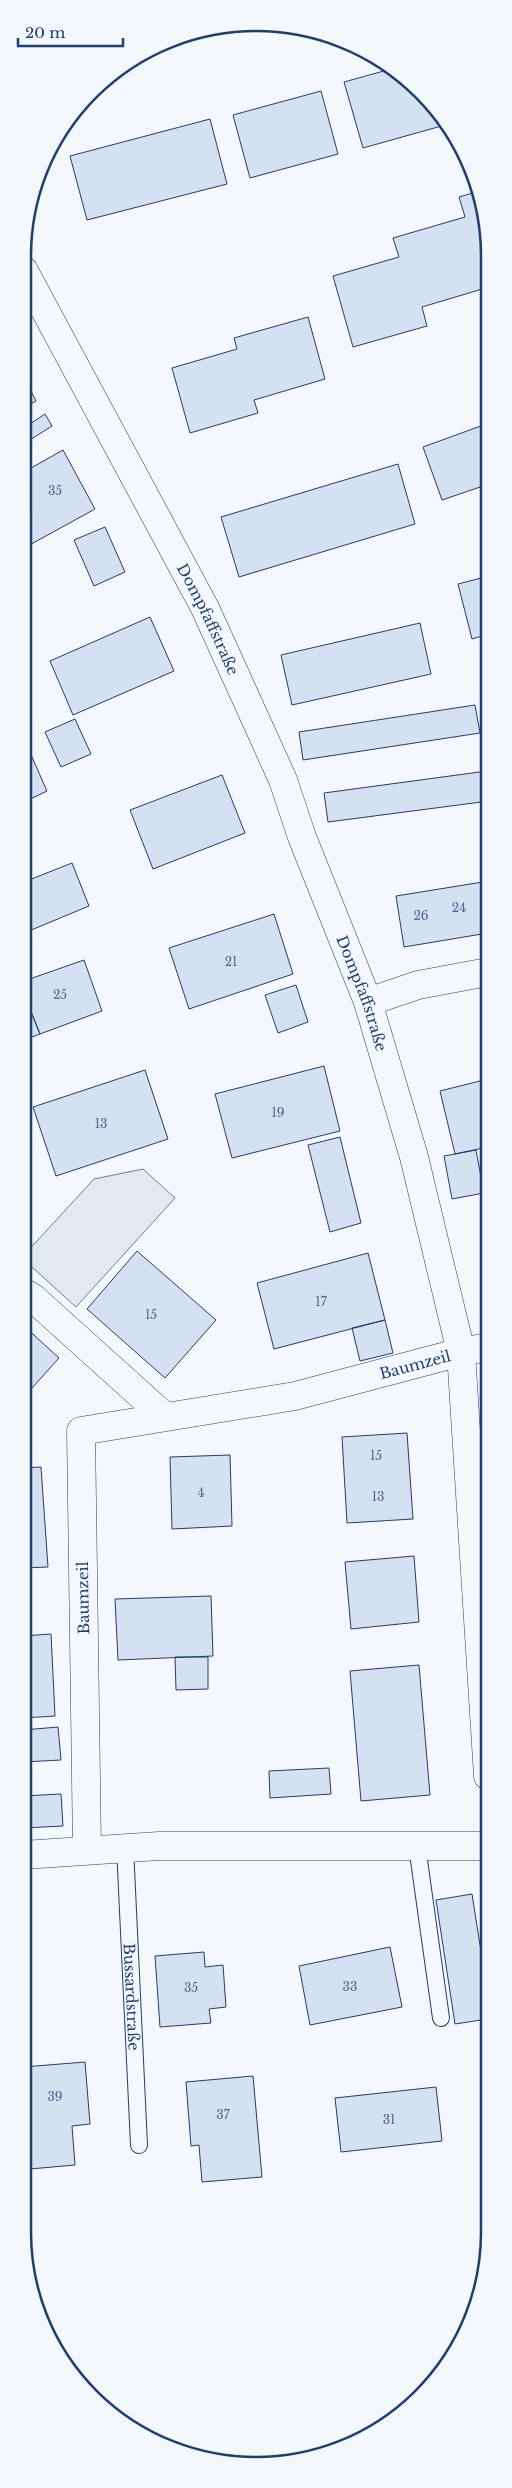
<svg xmlns="http://www.w3.org/2000/svg" width="512" height="2488" viewBox="0 0 512 2488" font-family="'Libre Baskerville',serif">
  <style>
    .parking { fill: #e3e8f0; stroke: #687fa3 }
    .building { fill: #d5e0f0; stroke: #1d3f73 }
    .lines { fill: none; stroke-linecap: round; stroke-linejoin: round }
    .service-casing { stroke: #1d3f73; stroke-width: 18 }
    .minor-casing { stroke: #1d3f73; stroke-width: 29 }
    .service { stroke: #f4f7fb; stroke-width: 16 }
    .minor { stroke: #f4f7fb; stroke-width: 28 }
    .labels { text-anchor: middle; dominant-baseline: central; stroke-width: 4; stroke-linejoin: round; paint-order: stroke }
    .number-label { font-size: 12px; fill: #4b6792 }
    .street-label { font-size: 15px; fill: #1d3f73; stroke: #f4f7fb }
    .rim { fill: none; stroke: #1d3f73; stroke-width: 2.5 }
  </style>
  <rect width="100%" height="100%" fill="#f4f7fb"/>
  <path class="parking" d="M143,1169l32,29 -99,109 -53,-48v-3l71,-77z"/>
  <path class="building" d="M391,69l30,22 24,34 -82,23 -19,-66z
    M321,91l17,63 -88,24 -17,-63z
    M210,119l17,65 -140,36 -17,-64z
    M476,192l13,48v18l-7,2 7,27 -67,20 5,19 -74,21 -20,-71 66,-19 -6,-19 72,-21 -6,-20z
    M308,317l17,62 -71,21 4,13 -68,20 -18,-65 65,-19 -3,-11z
    M30,389l6,12 -12,7v-16z
    M45,414l7,12 -27,17 -1,-15z
    M489,423v61l-47,16 -19,-53z
    M63,450l32,59 -71,39v-76z
    M398,464l17,60 -176,53 -18,-60z
    M105,527l20,45 -31,14 -20,-46z
    M489,576v58l-17,5 -14,-55z
    M150,617l24,54 -101,44 -23,-54z
    M420,623l11,51 -139,31 -11,-50z
    M475,705l5,28 -177,27 -4,-28z
    M75,719l16,35 -30,13 -16,-35z
    M28,748l19,43 -23,11v-52z
    M487,771l2,30 -161,21 -4,-29z
    M222,775l23,58 -92,36 -23,-59z
    M72,863l17,43 -65,27v-51z
    M489,881l-1,52 -84,14 -8,-51z
    M274,914l19,60 -104,35 -20,-61z
    M84,960l18,51 -62,23 -15,-37 -1,-16z
    M296,985l12,37 -30,11 -13,-38z
    M24,997h1l15,37 -16,6z
    M324,1066l16,65 -108,27 -17,-64z
    M145,1070l23,69 -112,37 -23,-69z
    M488,1079v68l-33,7 -15,-63z
    M340,1137l21,86 -31,9 -22,-87z
    M476,1150l8,43 -32,6 -8,-43z
    M137,1251l79,69 -51,58 -78,-69z
    M368,1253l17,67 -111,29 -17,-66z
    M385,1320l8,33 -33,8 -8,-33z
    M23,1325l36,33 -36,40z
    M407,1433l6,86 -66,4 -5,-86z
    M230,1455l2,71 -60,3 -2,-72z
    M41,1467l7,100 -25,1v-100z
    M414,1556l5,66 -68,7 -6,-67z
    M211,1596l2,60 -95,4 -3,-61z
    M51,1634l4,82 -32,2v-82z
    M175,1657h33v32l-32,1z
    M419,1665l11,130 -69,6 -11,-130z
    M58,1727l3,33 -38,2v-32z
    M329,1768l2,26 -61,4 -1,-27z
    M61,1794l2,32 -40,2v-32z
    M472,1894l16,102v23l-33,5 -19,-124z
    M390,1947l12,60 -92,18 -11,-59z
    M204,1952l1,15 18,-2 3,42 -17,2 2,14 -51,4 -5,-71z
    M85,2062l5,62 -18,2 3,39 -45,4 -3,-41 -4,1v-62z
    M253,2076l9,101 -60,5 -3,-37 -8,1 -5,-64z
    M436,2087l6,54 -101,11 -6,-54z
    M488,2100v24l-4,-23z"/>
  <g class="lines">
    <g class="service-casing">
      <g id="service">
        <path d="M417,1846l24,172"/>
        <path id="s1" d="M125,1847l14,298"/>
      </g>
    </g>
    <g class="minor-casing">
      <g id="minor">
        <path id="s2" d="M24,271l181,337 78,172 19,57 66,165 46,155 47,195 27,424"/>
        <path d="M368,1002l50,-17 70,-13"/>
        <path d="M23,1292l10,6 131,118"/>
        <path id="s3" d="M87,1849l-6,-418 214,-35 166,-44 27,-5"/>
        <path d="M23,1855l136,-9h329"/>
      </g>
    </g>
    <use href="#service" class="service"/>
    <use href="#minor" class="minor"/>
  </g>
  <g class="labels">
    <g class="number-label">
      <text x="55" y="490">35</text>
      <text x="459" y="907">24</text>
      <text x="421" y="915">26</text>
      <text x="231" y="961">21</text>
      <text x="60" y="994">25</text>
      <text x="278" y="1112">19</text>
      <text x="101" y="1123">13</text>
      <text x="321" y="1301">17</text>
      <text x="151" y="1314">15</text>
      <text x="376" y="1455">15</text>
      <text x="201" y="1492">4</text>
      <text x="378" y="1496">13</text>
      <text x="350" y="1986">33</text>
      <text x="191" y="1987">35</text>
      <text x="55" y="2096">39</text>
      <text x="223" y="2114">37</text>
      <text x="389" y="2119">31</text>
    </g>
    <g class="street-label">
      <text stroke="none"><textPath href="#s2" startOffset="394">Dompfaffstraße</textPath></text>
      <text stroke="none"><textPath href="#s2" startOffset="799">Dompfaffstraße</textPath></text>
      <text stroke="none"><textPath href="#s3" startOffset="759">Baumzeil</textPath></text>
      <text transform="translate(83 1598) rotate(-91)">Baumzeil</text>
      <text stroke="none"><textPath href="#s1" startOffset="150">Bussardstraße</textPath></text>
    </g>
  </g>
  <path d="M0 0H512V2488H0ZM256 31H256A225 225 0 0 1 481 256V2232A225 225 0 0 1 256 2457H256A225 225 0 0 1 31 2232V256A225 225 0 0 1 256 31Z" fill="#f4f7fb" fill-rule="evenodd"/>
  <path class="rim" d="M256 31H256A225 225 0 0 1 481 256V2232A225 225 0 0 1 256 2457H256A225 225 0 0 1 31 2232V256A225 225 0 0 1 256 31Z"/>
  <path d="M18 38v8h105v-8" fill="none" stroke="#1d3f73" stroke-width="2.5"/>
  <text x="25" y="38" font-size="15" fill="#1d3f73" stroke="#f4f7fb" stroke-width="4" paint-order="stroke">20 m</text>
</svg>
